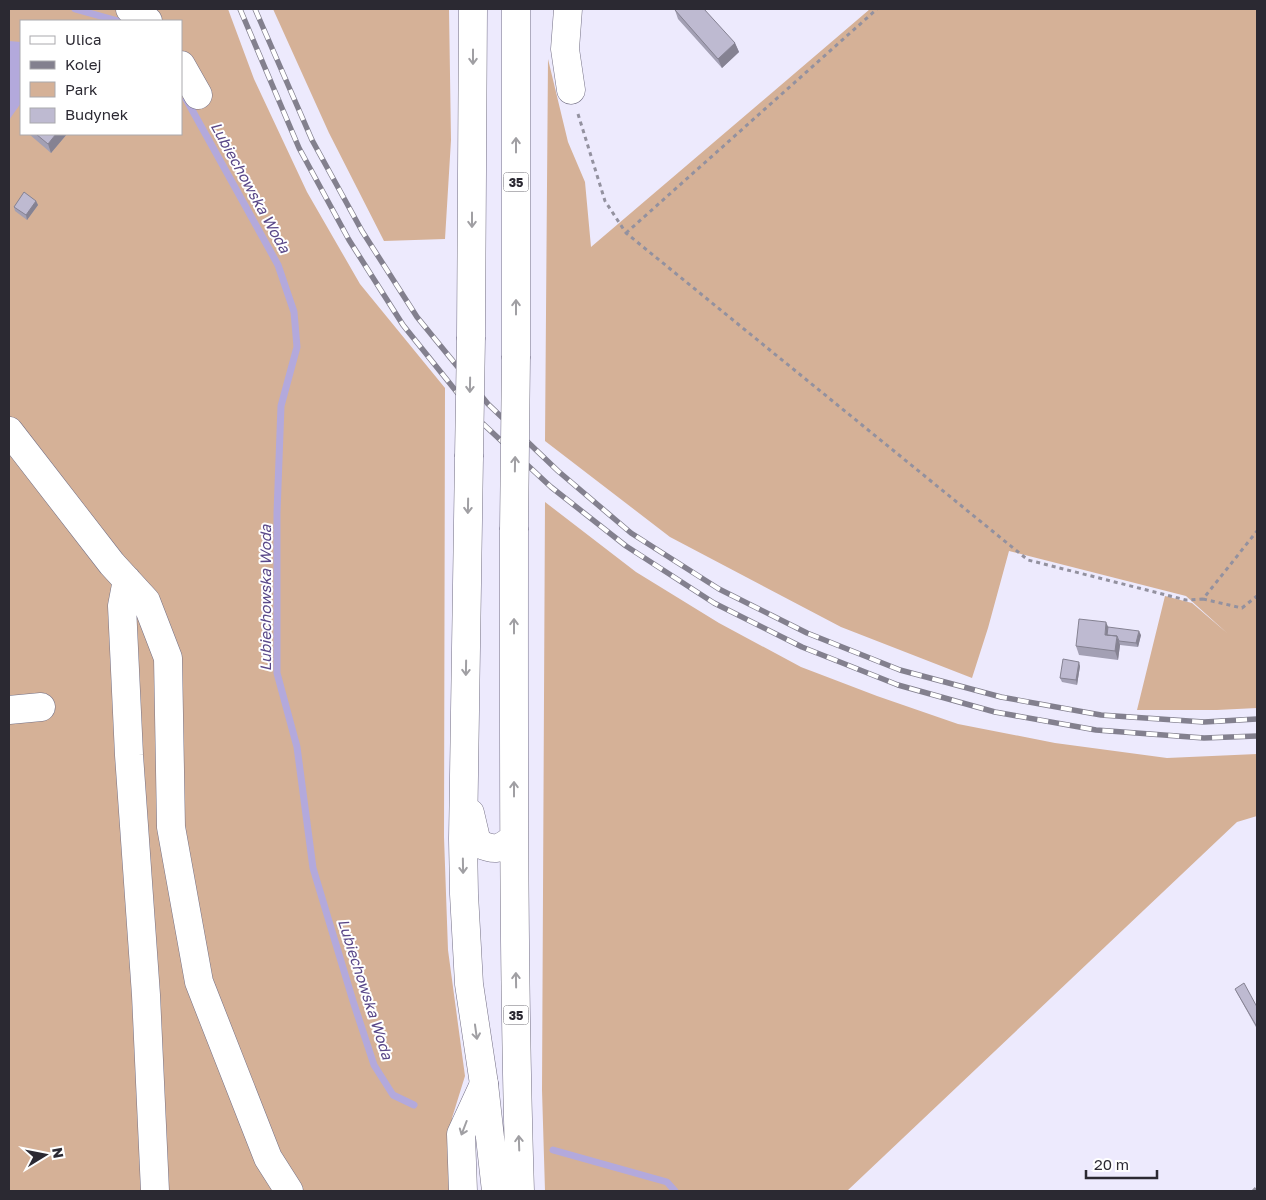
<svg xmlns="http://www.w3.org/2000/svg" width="1266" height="1200" viewBox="0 0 1266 1200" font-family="'Golos Text',sans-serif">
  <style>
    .green { fill: #d5b197; fill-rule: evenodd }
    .water { fill: #b3a9dc }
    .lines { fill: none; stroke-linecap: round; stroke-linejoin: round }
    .stream { stroke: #b3a9dc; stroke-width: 7 }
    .minor-casing { stroke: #736f84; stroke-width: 29 }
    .major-casing { stroke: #736f84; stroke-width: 29 }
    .path { stroke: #93919f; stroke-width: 3; stroke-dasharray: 4 4; stroke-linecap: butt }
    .minor { stroke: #fff; stroke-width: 28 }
    .major { stroke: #fff; stroke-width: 28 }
    .rail-casing { stroke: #83808e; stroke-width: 5.5 }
    .rail { stroke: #fff; stroke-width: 4; stroke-dasharray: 11; stroke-linecap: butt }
    .major-bridge-casing { stroke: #736f84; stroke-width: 29; stroke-linecap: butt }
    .major-bridge { stroke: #fff; stroke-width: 28 }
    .wall { fill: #a3a0b4 }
    .shaded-wall { fill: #858292 }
    .building { fill: #bebad1; stroke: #858292 }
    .oneway { stroke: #a09fa3 }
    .labels { text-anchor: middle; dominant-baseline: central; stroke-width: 4; stroke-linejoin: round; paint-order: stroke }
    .shield { fill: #fff; stroke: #6b6970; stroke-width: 1 }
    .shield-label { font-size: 12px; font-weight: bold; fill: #2b2932 }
    .water-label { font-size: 15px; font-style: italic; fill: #594788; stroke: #fff }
  </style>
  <rect width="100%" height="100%" fill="#edeafd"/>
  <path class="green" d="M9,9h219l26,70 53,113 53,92 85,104 -1,449 4,113 17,126 -13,42 -1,73h-442zM21,21h160v113h-160z
    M273,9h176l2,131 -6,99 -61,2 -55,-108z
    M870,9h387v699l-40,2h-80l28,-114 27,7 35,30 -41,-37 -177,-45 -21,77 -16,50 -131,-51 -171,-90 -125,-96 3,-382 20,83 17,40 6,65z
    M545,502l91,70 83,51 82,44 76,29 81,28 97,19 112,15 90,-4v62l-20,6 -390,369h-302l-3,-101z"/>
  <path class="water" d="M9,41l12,1v61l-12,17z"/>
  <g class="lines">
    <path class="stream" d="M75,9l43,12
      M186,99l92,166 16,47 3,35 -16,59 -4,107v160l20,74 16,121 40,133 21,64 19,30 21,10
      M553,1150l114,32 8,9"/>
    <g class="minor-casing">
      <path id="minor" d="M130,9l7,3 11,9
        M568,9l-3,40 6,41
        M181,65l17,30
        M9,431l103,133 34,37 22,57 3,169 28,155 69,176 21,33
        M127,580l-5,26 7,149 17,240 9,196
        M9,710l32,-3
        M463,1191l-2,-57 23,-50"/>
    </g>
    <g class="major-casing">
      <path id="major" d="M516,9v347
        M471,337l2,-328
        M469,457l-6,382 1,55 5,90 15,100 12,107
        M514,530c0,220 -1,441 6,661
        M470,813l7,30c18,8 22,7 37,-5"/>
    </g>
    <path class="path" d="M578,114l27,87 21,32 402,327 158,40 17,-1 54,-68
      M626,233l251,-224
      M1203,599l39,9 15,-12
      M1253,1191l4,-4"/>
    <use href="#minor" class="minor"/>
    <use href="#major" class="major"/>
    <g class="rail-casing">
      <path id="rail" d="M240,9l59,139 50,92 54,85 77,96 71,66 75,59 88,57 88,44 96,38 97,27 101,18 108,8 53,-2
        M255,9l57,131 50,91 55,86 71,87 70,67 73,62 88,56 88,44 93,37 101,27 100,18 103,7 53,-3"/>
    </g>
    <use href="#rail" class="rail"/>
    <g class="major-bridge-casing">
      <path id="major-bridge" d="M469,457l2,-120
        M514,530l2,-174"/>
    </g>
    <use href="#major-bridge" class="major-bridge"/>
  </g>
  <path class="wall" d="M675,10l60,33 4,9 -17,16 -44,-49z
    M29,134h38l-16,19z
    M36,201l2,4 -11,15 -12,-9 -1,-4z
    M1141,635l-3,12 -18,-2 -2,15 -39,-5 -3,-9z
    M1080,666l-3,19 -15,-3 -2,-4z
    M1235,989l22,18v22l-20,-36z"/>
  <path class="shaded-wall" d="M735,43l4,9 -17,16 -4,-9z
    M56,134h11l-16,19 -3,-9z
    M36,201l2,4 -11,15 -1,-5z
    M1106,622l4,9 -1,8 -4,-4z
    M1139,631l2,4 -3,12 -2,-4z
    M1117,636l3,9 -2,15 -3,-9z
    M1079,662l1,4 -3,19 -1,-5z"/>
  <path class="building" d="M676,9h28l31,34 -17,16 -43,-49z
    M36,134h20l-8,10z
    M24,192l12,9 -10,14 -12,-8z
    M1079,619l27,3 -1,13 12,1 -2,15 -39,-5z
    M1108,627l31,4 -3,12 -17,-2 -2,-5 -10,-1z
    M1063,659l16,3 -3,18 -16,-2z
    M1244,983l13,24v20l-22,-38z"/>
  <defs><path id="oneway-shaft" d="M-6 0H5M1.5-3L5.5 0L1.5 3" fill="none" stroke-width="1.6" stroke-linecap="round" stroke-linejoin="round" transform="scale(1.25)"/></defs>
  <g class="oneway">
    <use href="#oneway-shaft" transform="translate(473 57) rotate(90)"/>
    <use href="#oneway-shaft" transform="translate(516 145) rotate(-90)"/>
    <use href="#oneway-shaft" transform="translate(472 220) rotate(90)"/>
    <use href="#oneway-shaft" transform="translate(516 307) rotate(-90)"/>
    <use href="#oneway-shaft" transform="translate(470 385) rotate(91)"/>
    <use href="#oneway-shaft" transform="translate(515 464) rotate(-89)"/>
    <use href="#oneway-shaft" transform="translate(468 506) rotate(91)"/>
    <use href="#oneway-shaft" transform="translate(514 626) rotate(-90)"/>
    <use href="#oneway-shaft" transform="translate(466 668) rotate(91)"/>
    <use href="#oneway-shaft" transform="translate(514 789) rotate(-90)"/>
    <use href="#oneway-shaft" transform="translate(463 866) rotate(89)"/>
    <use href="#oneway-shaft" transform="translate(516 980) rotate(-91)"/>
    <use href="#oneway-shaft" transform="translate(476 1032) rotate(82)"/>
    <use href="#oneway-shaft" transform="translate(464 1128) rotate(111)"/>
    <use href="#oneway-shaft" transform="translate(519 1143) rotate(-92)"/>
  </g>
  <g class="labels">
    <g class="shield">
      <rect x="503.5" y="172.5" width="25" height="19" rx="4"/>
      <rect x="503.5" y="1005.5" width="25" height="19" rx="4"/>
    </g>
    <g class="shield-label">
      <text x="516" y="182">35</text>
      <text x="516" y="1015">35</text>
    </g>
    <g class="water-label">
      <text transform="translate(251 187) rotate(61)">Lubiechowska Woda</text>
      <text transform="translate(265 598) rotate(-90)">Lubiechowska Woda</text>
      <text transform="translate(366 989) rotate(72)">Lubiechowska Woda</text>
    </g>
  </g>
  <rect width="1266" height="1200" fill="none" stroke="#2b2932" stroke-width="20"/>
  <rect x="20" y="20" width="162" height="115" fill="#ffffff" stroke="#aaa9ad"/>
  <rect x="30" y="36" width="25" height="8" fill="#ffffff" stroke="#aaa9ad"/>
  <text x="65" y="45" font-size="15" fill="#2b2932">Ulica</text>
  <rect x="30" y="61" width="25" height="8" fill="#83808e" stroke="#aaa9ad"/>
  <text x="65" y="70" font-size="15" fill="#2b2932">Kolej</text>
  <rect x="30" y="82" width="25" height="15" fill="#d5b197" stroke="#aaa9ad"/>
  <text x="65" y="95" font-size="15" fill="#2b2932">Park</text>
  <rect x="30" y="108" width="25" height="15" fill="#bebad1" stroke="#aaa9ad"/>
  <text x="65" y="120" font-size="15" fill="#2b2932">Budynek</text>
  <g transform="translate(45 1155) rotate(80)" stroke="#ffffff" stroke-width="4" paint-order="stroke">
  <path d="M0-4L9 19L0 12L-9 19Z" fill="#2b2932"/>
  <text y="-8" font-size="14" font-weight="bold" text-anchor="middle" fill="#2b2932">N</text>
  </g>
  <path d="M1086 1170v8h71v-8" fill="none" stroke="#2b2932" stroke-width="2.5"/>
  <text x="1094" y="1170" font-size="15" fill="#2b2932" stroke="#ffffff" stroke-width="4" paint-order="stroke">20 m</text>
</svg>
